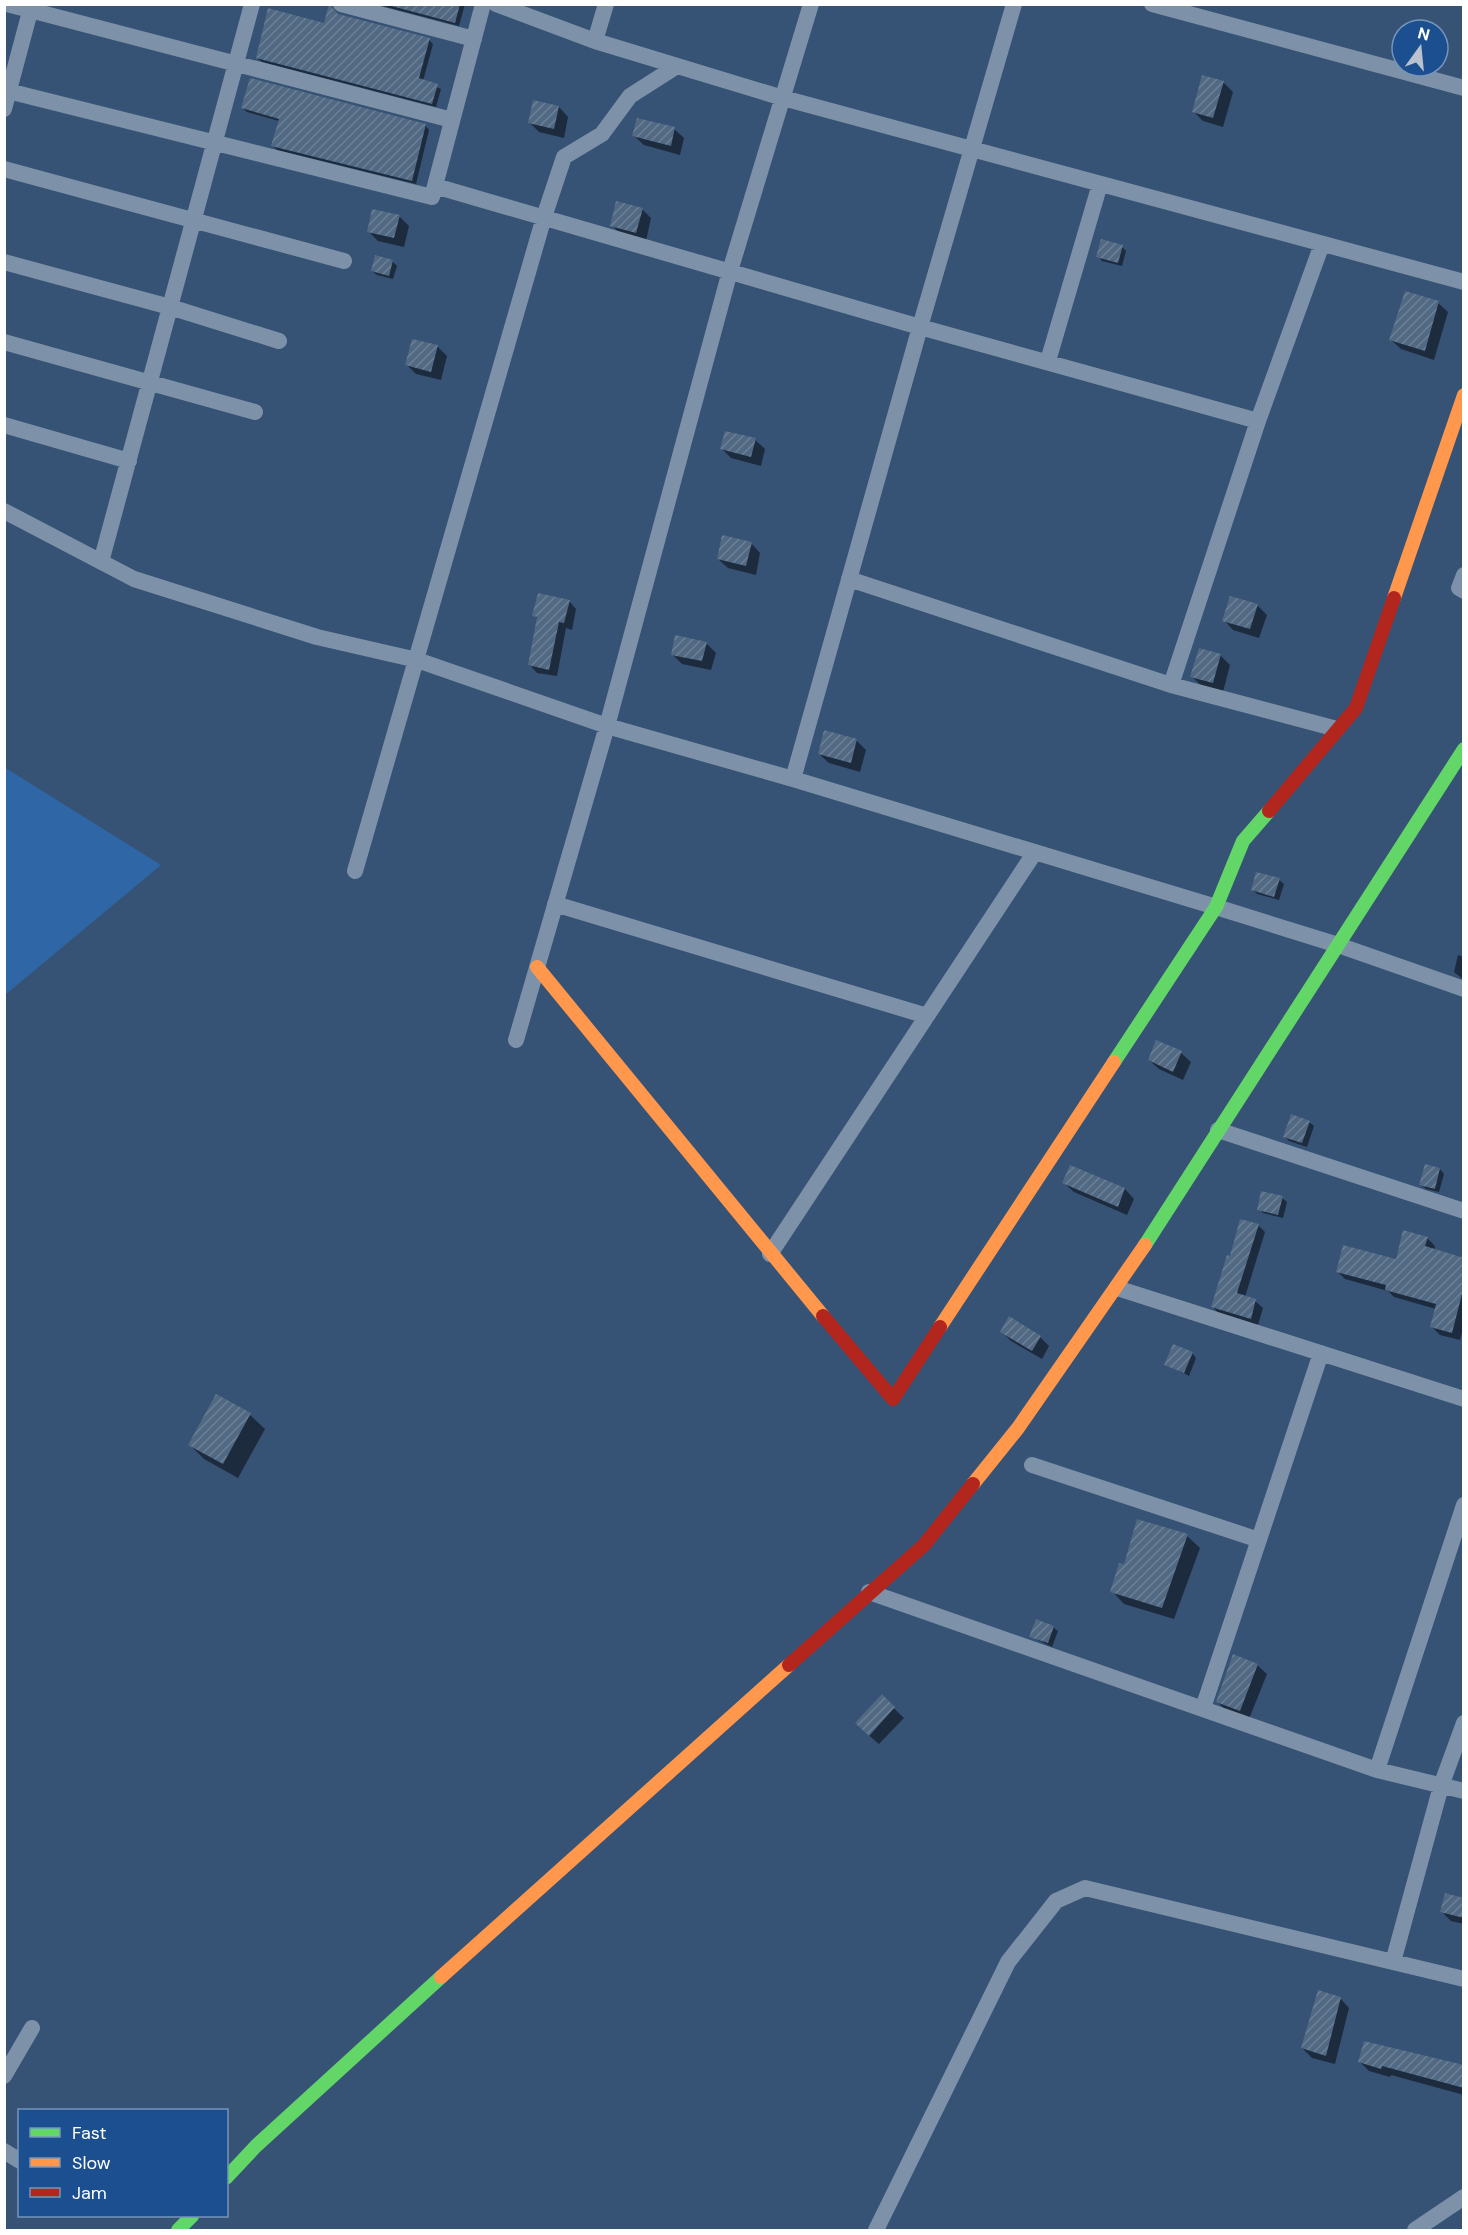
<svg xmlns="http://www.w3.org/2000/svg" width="1468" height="2235" viewBox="0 0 1468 2235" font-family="'DM Sans',sans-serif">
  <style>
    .green { fill: #2f66a5 }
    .shadow { fill: #0007 }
    .building { fill: url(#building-hatch) }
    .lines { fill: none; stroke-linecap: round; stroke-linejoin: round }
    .street { stroke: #7d92a8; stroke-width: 16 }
    .fast { stroke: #63d668; stroke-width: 14 }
    .slow { stroke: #ff974d; stroke-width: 14 }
    .jam { stroke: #b3261e; stroke-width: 14 }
  </style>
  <defs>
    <pattern id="building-hatch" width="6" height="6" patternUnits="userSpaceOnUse" patternTransform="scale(1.5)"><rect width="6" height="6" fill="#526984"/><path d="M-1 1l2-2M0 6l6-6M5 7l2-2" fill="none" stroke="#6c8096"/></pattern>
  </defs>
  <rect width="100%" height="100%" fill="#365274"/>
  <path class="green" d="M4,767l157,98 -156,130h-1z"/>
  <path class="shadow" d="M375,4h90l-6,22z
    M343,30l86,10 4,4 -10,37 18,8 -5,18 -174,-45 -5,-4z
    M1223,82l10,10 -10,35 -20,-6 -9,-9z
    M559,107l9,10 -4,21 -25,-6 -9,-9z
    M242,108l183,17 4,5 -13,54 -139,-34 -4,-4 6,-25 -32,-9z
    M674,129l10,9 -4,17 -36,-10 -10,-9z
    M642,209l9,9 -5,23 -25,-6 -9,-10z
    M399,216l10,10 -5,21 -26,-6 -9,-9z
    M1122,247l4,4 -4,15 -20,-5 -4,-5z
    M392,261l5,5 -4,13 -16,-4 -5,-4z
    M1438,303l10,9 -14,48 -33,-11 -10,-9z
    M437,346l10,10 -6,24 -25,-6 -9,-9z
    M755,440l10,9 -4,17 -30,-8 -9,-9z
    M751,543l9,10 -4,22 -28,-7 -10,-9z
    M569,601l7,8 -4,21 -6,-2 -9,48 -20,-3 -7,-8 8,-46 -4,-4z
    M1257,605l10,10 -8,23 -26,-8 -9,-10z
    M706,643l10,10 -5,17 -29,-6 -10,-10z
    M1200,650l21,6 9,9 -7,27 -21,-6 -10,-9z
    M856,740l10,10 -6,22 -31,-9 -10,-9z
    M1279,880l5,4 -5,16 -22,-6 -4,-4z
    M1458,955l6,2v23l-10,-8z
    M1181,1053l10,9 -8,18 -24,-11 -10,-9z
    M1309,1122l5,4 -7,21 -18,-6 -4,-4z
    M1071,1167l54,22 9,10 -7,16 -53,-23 -10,-9z
    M1440,1169l4,5 -5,18 -13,-3 -5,-4z
    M1282,1198l5,4 -4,16 -20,-5 -4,-4z
    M1258,1225l7,7 -20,65 10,4 8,7 -5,17 -39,-11 -7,-8 19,-48z
    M1427,1238l8,8 -1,5 30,8v66l-4,15 -20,-5 -8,-8 4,-18 -42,-12 -6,-6 -43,-12 -8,-8 60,-10z
    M1002,1332l38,5 9,9 -7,13 -31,-18z
    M1192,1353l4,5 -7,18 -23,-12z
    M217,1396l33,19 15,14 -27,49 -34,-19 -14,-14z
    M1187,1536l13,12 -26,71 -50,-15 -12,-13z
    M1053,1627l5,4 -6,16 -22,-11z
    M1257,1665l10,9 -18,45 -22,-7 -9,-10z
    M882,1697l22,21 -25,26 -13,-11z
    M1464,1899v25l-13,-3 -9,-9z
    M1340,1998l9,10 -14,56 -23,-6 -10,-10z
    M1360,2062l104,3v30l-73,-20 -1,2 -21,-6z"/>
  <path class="building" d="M329,4l9,10 92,24 -11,40 19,6 -6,20 -176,-46 12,-50 56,15z
    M384,4h76l-5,19z
    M1202,75l22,6 -11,37 -21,-6z
    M250,78l176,46 -14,57 -141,-35 8,-27 -38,-11z
    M533,100l26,6 -5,23 -26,-6z
    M637,118l38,9 -4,19 -39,-10z
    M616,201l27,7 -7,25 -26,-7z
    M372,209l28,6 -6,23 -27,-6z
    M1101,239l22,6 -5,18 -22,-6z
    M375,255l18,5 -4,16 -18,-5z
    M1405,291l34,10 -14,50 -36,-11z
    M412,339l26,6 -7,27 -26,-7z
    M725,431l31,7 -5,19 -31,-8z
    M722,535l30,7 -6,24 -29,-7z
    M538,593l32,7 -6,23 -5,-1 -10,48 -21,-5 9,-48 -5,-1z
    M1230,596l28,8 -8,25 -28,-8z
    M675,635l32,7 -5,19 -31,-6z
    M1199,648l22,6 -8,29 -23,-6z
    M824,730l33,9 -6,24 -33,-9z
    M1256,872l24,6 -6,19 -23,-7z
    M1156,1040l26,11 -9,21 -25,-12z
    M1291,1114l19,7 -8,22 -19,-6z
    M1425,1164l15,4 -5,21 -16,-4z
    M1070,1165l55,23 -7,19 -56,-24z
    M1261,1191l22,5 -5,19 -21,-5z
    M1240,1219l19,5 -22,69 19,6 -5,20 -40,-12 16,-52 3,1z
    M1403,1230l25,7 -3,9 39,12v28l-12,47 -22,-6 6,-23 -51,-14 1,-5 -50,-13 7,-27 53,14z
    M1009,1316l32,20 -9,15 -32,-19z
    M1173,1344l20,8 -9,21 -20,-8z
    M216,1394l35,19 -28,51 -35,-19z
    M1137,1519l51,15 -26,74 -52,-16 9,-29 5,1z
    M1036,1619l18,7 -6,17 -19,-6z
    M1233,1654l25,10 -18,47 -24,-9z
    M882,1694l13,13 -26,29 -14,-13z
    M1445,1893l19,5v20l-24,-6z
    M1318,1990l23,7 -15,59 -25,-8z
    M1364,2041l100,24v23l-82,-22 -1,3 -23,-7z"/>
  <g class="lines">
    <path class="street" d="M7,4l445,116
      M341,4l133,35
      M496,4l99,37 188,57 681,184
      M1152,4l312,84
      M595,41l11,-37
      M4,90l428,107 51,-193
      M4,109l28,-105
      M4,169l340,92
      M435,186l485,141 338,94
      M4,262l166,45 109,34
      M4,342l251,70
      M1048,361l52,-177
      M4,425l125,36
      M4,511l130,68 183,58 100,23 190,66 186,53 423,128 122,38 126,44
      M101,562l151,-558
      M1464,575l-5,13 5,3
      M849,579l322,106 166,44
      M1171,685l87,-264 64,-177
      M793,779l127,-452 94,-323
      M355,871l189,-654 20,-60 38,-23 28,-38 47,-30
      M555,904l372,112
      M516,1040l91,-314 123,-455 81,-267
      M1218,1130l246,81
      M770,1254l265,-402
      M1117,1288l347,111
      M1032,1465l227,75
      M869,1592l508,178 87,21
      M1203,1708l118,-355
      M1377,1770l87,-265
      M1393,1962l48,-176 23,-63
      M4,2076l28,-48
      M4,2151l16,10
      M876,2230l132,-268 48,-61 29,-13 379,91
      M1415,2230l49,-33"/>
    <path class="fast" d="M1114,1062l102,-155 27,-66 26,-30
      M1145,1245l319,-496
      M226,2178l30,-32 185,-169
      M178,2230l14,-14"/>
    <path class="slow" d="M1394,598l70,-203
      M537,967l286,349
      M940,1327l174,-265
      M973,1484l45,-56 127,-183
      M441,1977l348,-312"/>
    <path class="jam" d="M1269,811l87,-103 38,-110
      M823,1316l70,83 47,-72
      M789,1665l135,-120 49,-61"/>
  </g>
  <rect width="1468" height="2235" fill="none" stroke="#ffffff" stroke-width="12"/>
  <rect x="18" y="2109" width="210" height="108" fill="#1b4f8f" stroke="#7695bc" stroke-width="1.5"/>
  <rect x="30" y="2128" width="30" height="9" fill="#63d668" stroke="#7695bc" stroke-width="1.5"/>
  <text x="72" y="2139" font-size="18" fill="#ffffff">Fast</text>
  <rect x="30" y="2158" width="30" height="9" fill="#ff974d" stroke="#7695bc" stroke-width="1.5"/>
  <text x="72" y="2169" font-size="18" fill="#ffffff">Slow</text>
  <rect x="30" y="2188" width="30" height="9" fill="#b3261e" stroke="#7695bc" stroke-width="1.5"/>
  <text x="72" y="2199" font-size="18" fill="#ffffff">Jam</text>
  <g transform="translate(1420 48) rotate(15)"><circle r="28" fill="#1b4f8f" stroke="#7695bc" stroke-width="1.5"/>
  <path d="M0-4.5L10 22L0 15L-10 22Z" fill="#b9c2ce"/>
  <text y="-9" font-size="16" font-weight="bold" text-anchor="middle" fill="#ffffff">N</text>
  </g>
</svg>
